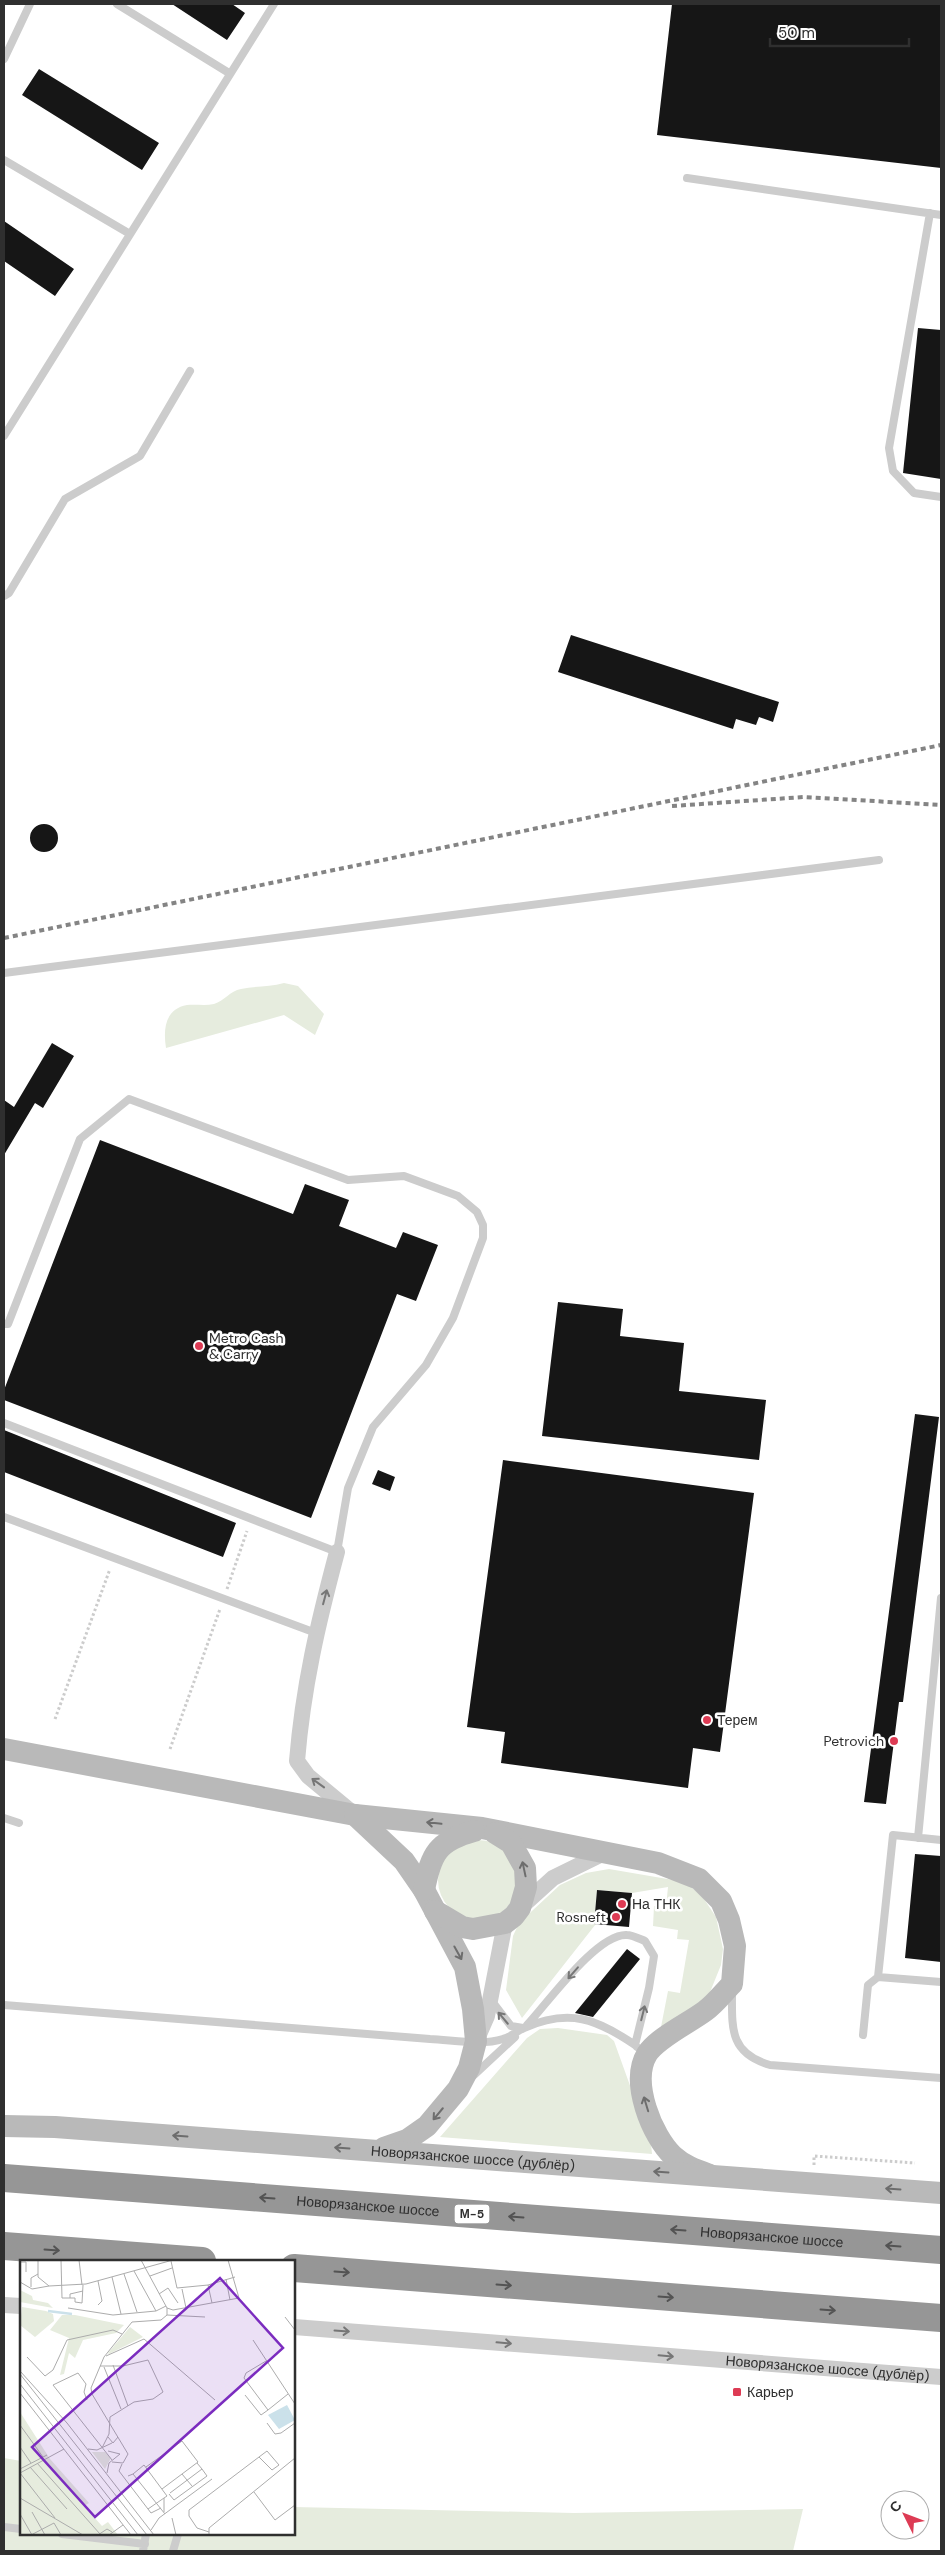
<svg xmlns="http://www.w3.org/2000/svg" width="945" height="2555" viewBox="0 0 945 2555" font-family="'DM Sans',sans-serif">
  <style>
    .green { fill: #e6ecde }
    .building { fill: #161616 }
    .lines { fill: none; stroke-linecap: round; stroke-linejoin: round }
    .path { stroke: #ccc; stroke-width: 3; stroke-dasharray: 2.5 2.5; stroke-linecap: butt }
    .lane { stroke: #ccc; stroke-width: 8 }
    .street { stroke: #ccc; stroke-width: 16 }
    .secondary { stroke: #b9b9b9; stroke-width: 22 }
    .highway { stroke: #969696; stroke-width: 28 }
    .rail { stroke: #848484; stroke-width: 4; stroke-dasharray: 5 4; stroke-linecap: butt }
    .oneway { stroke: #767676 }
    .oneway2 { stroke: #6d6d6d }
    .oneway3 { stroke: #535353 }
    .poi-dot { fill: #dd3b54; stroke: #fff; stroke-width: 2 }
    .labels { text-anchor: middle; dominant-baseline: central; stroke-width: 5; stroke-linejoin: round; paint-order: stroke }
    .shield { fill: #fff; stroke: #6d6d6d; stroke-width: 1 }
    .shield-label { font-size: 12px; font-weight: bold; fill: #2f2f2f }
    .poi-label { font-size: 14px; fill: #2f2f2f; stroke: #fff; text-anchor: start }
    .street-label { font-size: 14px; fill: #2f2f2f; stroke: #fff }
    .inset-river { fill: none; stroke: #cbe1ea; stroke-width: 2.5 }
    .inset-road { fill: none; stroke: #acacac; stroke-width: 1 }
    .view { fill: #7b2cbf; fill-opacity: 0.15; stroke: #7b2cbf; stroke-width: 2.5 }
    .inset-edge { fill: none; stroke: #2f2f2f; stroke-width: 2.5 }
  </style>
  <rect width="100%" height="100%" fill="#fff"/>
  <path class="green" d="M284,983l14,3 26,28 -9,21 -31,-20 -118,33c-3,-19 -1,-39 21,-43 9,-1 18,1 27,-1 10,-3 16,-13 27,-15 14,-3 29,-2 43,-6z
    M438 1880a40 40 0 1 1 80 0a40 40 0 1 1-80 0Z
    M609,1869l76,13 17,14 14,21 7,32 -2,16 -15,37 -45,25 7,-36 12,2 9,-53 -12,-1 1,-9 -25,-4 1,-20 12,1 2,-20 -36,6 -35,-3 -3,33 5,-3 -77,98 -16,-28 7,-54 6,-13 41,-38 26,-12z
    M558,2028l49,7 7,6 37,103 1,10 -212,-17 87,-99 13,-9z
    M4,2458l17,3v73h273v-27l280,6 229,-4 -10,42h-789z"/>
  <path class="building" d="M172,4h60l13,9 -18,27z
    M672,4h269v164l-284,-33z
    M39,69l120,74 -17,27 -120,-75z
    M4,221l70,48 -19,27 -51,-35z
    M918,328l23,2v149l-38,-6z
    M571,635l208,67 -6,20 -14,-5 -3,8 -20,-6 -3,10 -175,-57z
    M30 838a14 14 0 1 1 28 0a14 14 0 1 1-28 0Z
    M52,1043l22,13 -31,52 -8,-5 -31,52v-55l10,7z
    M100,1140l193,74 12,-30 44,16 -10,26 57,22 7,-16 35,13 -22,56 -19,-7 -86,224 -307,-118v-10z
    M558,1302l65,7 -3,27 64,7 -5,48 87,9 -7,60 -217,-24z
    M915,1414l24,3 -36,285h-4l-13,102 -22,-2z
    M4,1430l232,93 -13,34 -219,-85z
    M503,1460l251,33 -34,259 -27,-4 -5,40 -187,-25 4,-31 -38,-5z
    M378,1470l17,7 -5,14 -18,-7z
    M915,1854l26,2v106l-36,-4z
    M597,1890l35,3 -3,34 -35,-3z
    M627,1949l13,10 -47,58 -18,-4z"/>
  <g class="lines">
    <path class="path" d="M227,1589l20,-58
      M55,1719l55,-150
      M170,1749l50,-140
      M814,2165v-9l101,7"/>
    <path class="lane" d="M117,4l112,69
      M4,59l26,-55
      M4,160l126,74
      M687,178l254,37
      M930,213l-41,235 4,23 21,22 27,4
      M4,436l270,-432
      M4,596l5,-3 56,-94 75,-43 50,-85
      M4,973l875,-113
      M4,1324h4l72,-185 49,-40 219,81 56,-4 54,20 19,16 6,13v13l-30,80 -27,47 -53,62 -25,61 -11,64 -333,-129
      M4,1517l312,116
      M4,1818l15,5
      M918,1838l23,-240
      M878,1977l15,-142 48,5
      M732,1991c0,37 -3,62 38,74l171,13
      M491,2000l20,26 12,2
      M4,2005l426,34c23,1 52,7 73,0 8,-2 14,-8 21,-11 45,-20 73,-9 111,17
      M527,2025c20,-21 70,-92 100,-90 5,0 13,4 18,6l9,15 -5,32 -14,57 2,2
      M863,2035l5,-50 10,-8 63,5
      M474,2075l41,-38
      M4,2527l17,2
      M62,2534l83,10
      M143,2551l3,-17
      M173,2551l5,-17"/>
    <g class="street">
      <path d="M337,1552c-19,71 -34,135 -40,209l11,15 47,39"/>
      <path d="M521,1907l32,-29 53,-26"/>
      <path d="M477,2039l10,-23 18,-93"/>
      <path d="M4,2305l17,1"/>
      <path id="s1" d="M294,2327l647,50"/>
    </g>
    <g class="secondary">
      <path d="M4,1749l351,66 127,13 176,35 41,16 22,22 8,19 6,26 -3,38c-9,9 -17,20 -27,27 -16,12 -48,27 -58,43 -17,28 5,82 26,102 11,10 23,14 37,19"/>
      <path d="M355,1815l49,46 20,29 41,77 8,42 3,32 -7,27 -11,21 -31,37 -20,14 -23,8"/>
      <path d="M424,1890c7,-37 14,-49 50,-59"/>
      <path d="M435,1911l27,16 11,2 32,-6 9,-7 6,-8 6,-21 -1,-19 -14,-25 -16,-10"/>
      <path id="s2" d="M4,2126l51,1 886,66"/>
    </g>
    <g class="highway">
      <path id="s3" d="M4,2178l937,72"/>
      <path d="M4,2246l198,15"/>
      <path d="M294,2268l647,50"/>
    </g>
    <path class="rail" d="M672,806l132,-9 137,8
      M4,938l937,-193"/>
  </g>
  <defs><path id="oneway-shaft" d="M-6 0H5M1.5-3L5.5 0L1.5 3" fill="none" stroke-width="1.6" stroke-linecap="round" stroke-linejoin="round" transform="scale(1.25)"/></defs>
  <g class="oneway">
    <use href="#oneway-shaft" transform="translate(325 1597) rotate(-75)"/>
    <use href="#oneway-shaft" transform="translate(318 1783) rotate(-144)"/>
    <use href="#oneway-shaft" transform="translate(573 1973) rotate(131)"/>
    <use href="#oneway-shaft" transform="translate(643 2013) rotate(-76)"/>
    <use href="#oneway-shaft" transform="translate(503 2018) rotate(-130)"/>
    <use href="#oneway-shaft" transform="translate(342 2331) rotate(4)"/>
    <use href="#oneway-shaft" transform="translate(504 2343) rotate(5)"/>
    <use href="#oneway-shaft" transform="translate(666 2356) rotate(5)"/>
  </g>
  <g class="oneway2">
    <use href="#oneway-shaft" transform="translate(434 1823) rotate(-174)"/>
    <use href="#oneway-shaft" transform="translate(524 1869) rotate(-102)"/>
    <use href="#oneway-shaft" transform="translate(458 1953) rotate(61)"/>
    <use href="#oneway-shaft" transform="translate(646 2104) rotate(-107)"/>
    <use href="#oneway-shaft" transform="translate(438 2114) rotate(130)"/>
    <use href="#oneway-shaft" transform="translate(180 2136) rotate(-176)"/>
    <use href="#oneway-shaft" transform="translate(342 2148) rotate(-176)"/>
    <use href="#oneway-shaft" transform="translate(661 2172) rotate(-176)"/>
    <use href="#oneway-shaft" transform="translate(893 2189) rotate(-176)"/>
  </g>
  <g class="oneway3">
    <use href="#oneway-shaft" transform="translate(267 2198) rotate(-176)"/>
    <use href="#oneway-shaft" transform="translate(516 2217) rotate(-176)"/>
    <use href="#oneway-shaft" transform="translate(678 2230) rotate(-176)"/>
    <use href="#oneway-shaft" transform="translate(893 2246) rotate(-176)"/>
    <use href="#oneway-shaft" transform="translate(52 2250) rotate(4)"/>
    <use href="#oneway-shaft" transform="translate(342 2272) rotate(4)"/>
    <use href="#oneway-shaft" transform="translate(504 2285) rotate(4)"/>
    <use href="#oneway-shaft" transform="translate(666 2297) rotate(4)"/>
    <use href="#oneway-shaft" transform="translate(828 2310) rotate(4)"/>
  </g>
  <g class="poi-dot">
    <circle cx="199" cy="1346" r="5"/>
    <circle cx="707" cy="1720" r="5"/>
    <circle cx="894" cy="1741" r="5"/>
    <circle cx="622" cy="1904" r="5"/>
    <circle cx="616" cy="1917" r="5"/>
    <rect x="732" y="2387" width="10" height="10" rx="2.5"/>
  </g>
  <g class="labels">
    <rect class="shield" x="454.5" y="2204.5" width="35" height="19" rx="4"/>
    <g class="shield-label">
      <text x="472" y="2214">М-5</text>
    </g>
    <g class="poi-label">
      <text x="209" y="1338">Metro Cash<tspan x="209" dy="16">&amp; Carry</tspan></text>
      <text x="717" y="1720">Терем</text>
      <text x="884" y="1741" text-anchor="end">Petrovich</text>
      <text x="632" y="1904">На ТНК</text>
      <text x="606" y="1917" text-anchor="end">Rosneft</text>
      <text x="747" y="2392">Карьер</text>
    </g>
    <g class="street-label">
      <text stroke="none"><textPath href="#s2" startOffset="470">Новорязанское шоссе (дублёр)</textPath></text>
      <text stroke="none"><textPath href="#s3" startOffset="365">Новорязанское шоссе</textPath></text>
      <text stroke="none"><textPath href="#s3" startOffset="770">Новорязанское шоссе</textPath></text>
      <text stroke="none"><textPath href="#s1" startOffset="535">Новорязанское шоссе (дублёр)</textPath></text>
    </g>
  </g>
  <g transform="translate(20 2260)">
    <rect width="275" height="275" fill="#fff"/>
    <path d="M0,30l12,6 1,4 15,3 5,5 -33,-6zM2,47l24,4 7,3 1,7 -19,16 -15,-12zM42,55h13l49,10 -8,8 -33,7 -8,18 -6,-5 -5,21 -4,1 9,-37 -19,-8zM110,67l13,10 -34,17 -1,-1zM0,152l30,47 39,44 -5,3 18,20 6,-4 10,13h-98zM72,192h13l6,6 -6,11z" fill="#e6ecde"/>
    <path d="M267,145l8,15 -16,9 -11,-14z" fill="#cbe1ea"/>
    <path class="inset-river" d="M28,51l24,3"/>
    <path class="inset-road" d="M18,0v17l11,9M41,0l1,38h13v4l7,1 1,-18M59,0l3,25M121,0l26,48v7M151,1l6,27 31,-3 4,18M0,2h6v10M114,11l22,40M104,14l13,38M130,16l22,-8M92,17l9,37M206,19l4,21M78,21l4,20 -4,4M0,22l12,7 17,-3M188,25l27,-8M29,26l37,-2 87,-24M11,27v-9l7,-4M162,29l4,19M139,34l9,-6 10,15M50,38v-4l13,-3M48,48l45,7 43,-4 10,-5M147,48l6,2 66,-12 -11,-38M147,55l38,2M265,57l10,13M233,80l42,64M86,96l38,-17 71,61M7,97l18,19 8,-6 14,-30 46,-10 9,4M246,101l-20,12 -2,5 24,32 20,-16M93,105l15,41M80,106h23l25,-6 15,32 -10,7 -19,3 -24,15 -1,17 -7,14M84,107l17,42M0,111l47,52 87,112M0,114l127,161M0,124l118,151M0,133l111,142M225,135l16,20 7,-5M67,140l-3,-8 2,-8 -8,-11 -25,12 59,75M247,163l8,11 6,-1 14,-10M0,165l23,32M88,177l5,6 5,-6M0,187l11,16M68,189l9,1 15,-7M92,202l11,1 5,-9 -36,-60 -1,-6 13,-31 28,-35 29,-2 6,-5M17,203l63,71M102,204l-3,7 32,42 10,-5M10,207l37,42M126,207l36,-26 16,21 -36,27M0,209l27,-14M0,213l35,45M0,213l44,-24M87,213l2,-10 11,-9 -12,-3M113,214l11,-9 23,31 -3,2M162,214l10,12M108,216l5,-2 32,40M234,232l21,28 20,-15M150,233l32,-24 -5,-6M149,234l5,6 33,-24 -5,-7M0,238l63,37M128,249l16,-11v14M12,252l13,23M0,254l12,21M152,258l4,17M131,270l8,-12 53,-39M189,272l-12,-4 -8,-12v-6l70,-53 13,13 7,-5 -12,-14 -8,6M11,275l23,-12 7,12M78,275l9,-6 5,3M89,275l14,-10M189,275v-7l86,-70"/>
    <path class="view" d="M200,18l63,70 -188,169 -63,-70z"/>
    <rect width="275" height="275" class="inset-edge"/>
  </g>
  <rect width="945" height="2555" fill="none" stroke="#2f2f2f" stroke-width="10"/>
  <g transform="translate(905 2515) rotate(312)"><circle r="24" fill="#ffffff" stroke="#acacac"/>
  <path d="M0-4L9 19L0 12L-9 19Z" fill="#dd3b54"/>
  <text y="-8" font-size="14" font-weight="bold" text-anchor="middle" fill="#2f2f2f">С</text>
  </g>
  <path d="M770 38v8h139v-8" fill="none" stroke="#2f2f2f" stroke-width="2.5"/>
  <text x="778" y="38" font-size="15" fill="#2f2f2f" stroke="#ffffff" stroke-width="4" paint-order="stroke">50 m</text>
</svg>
